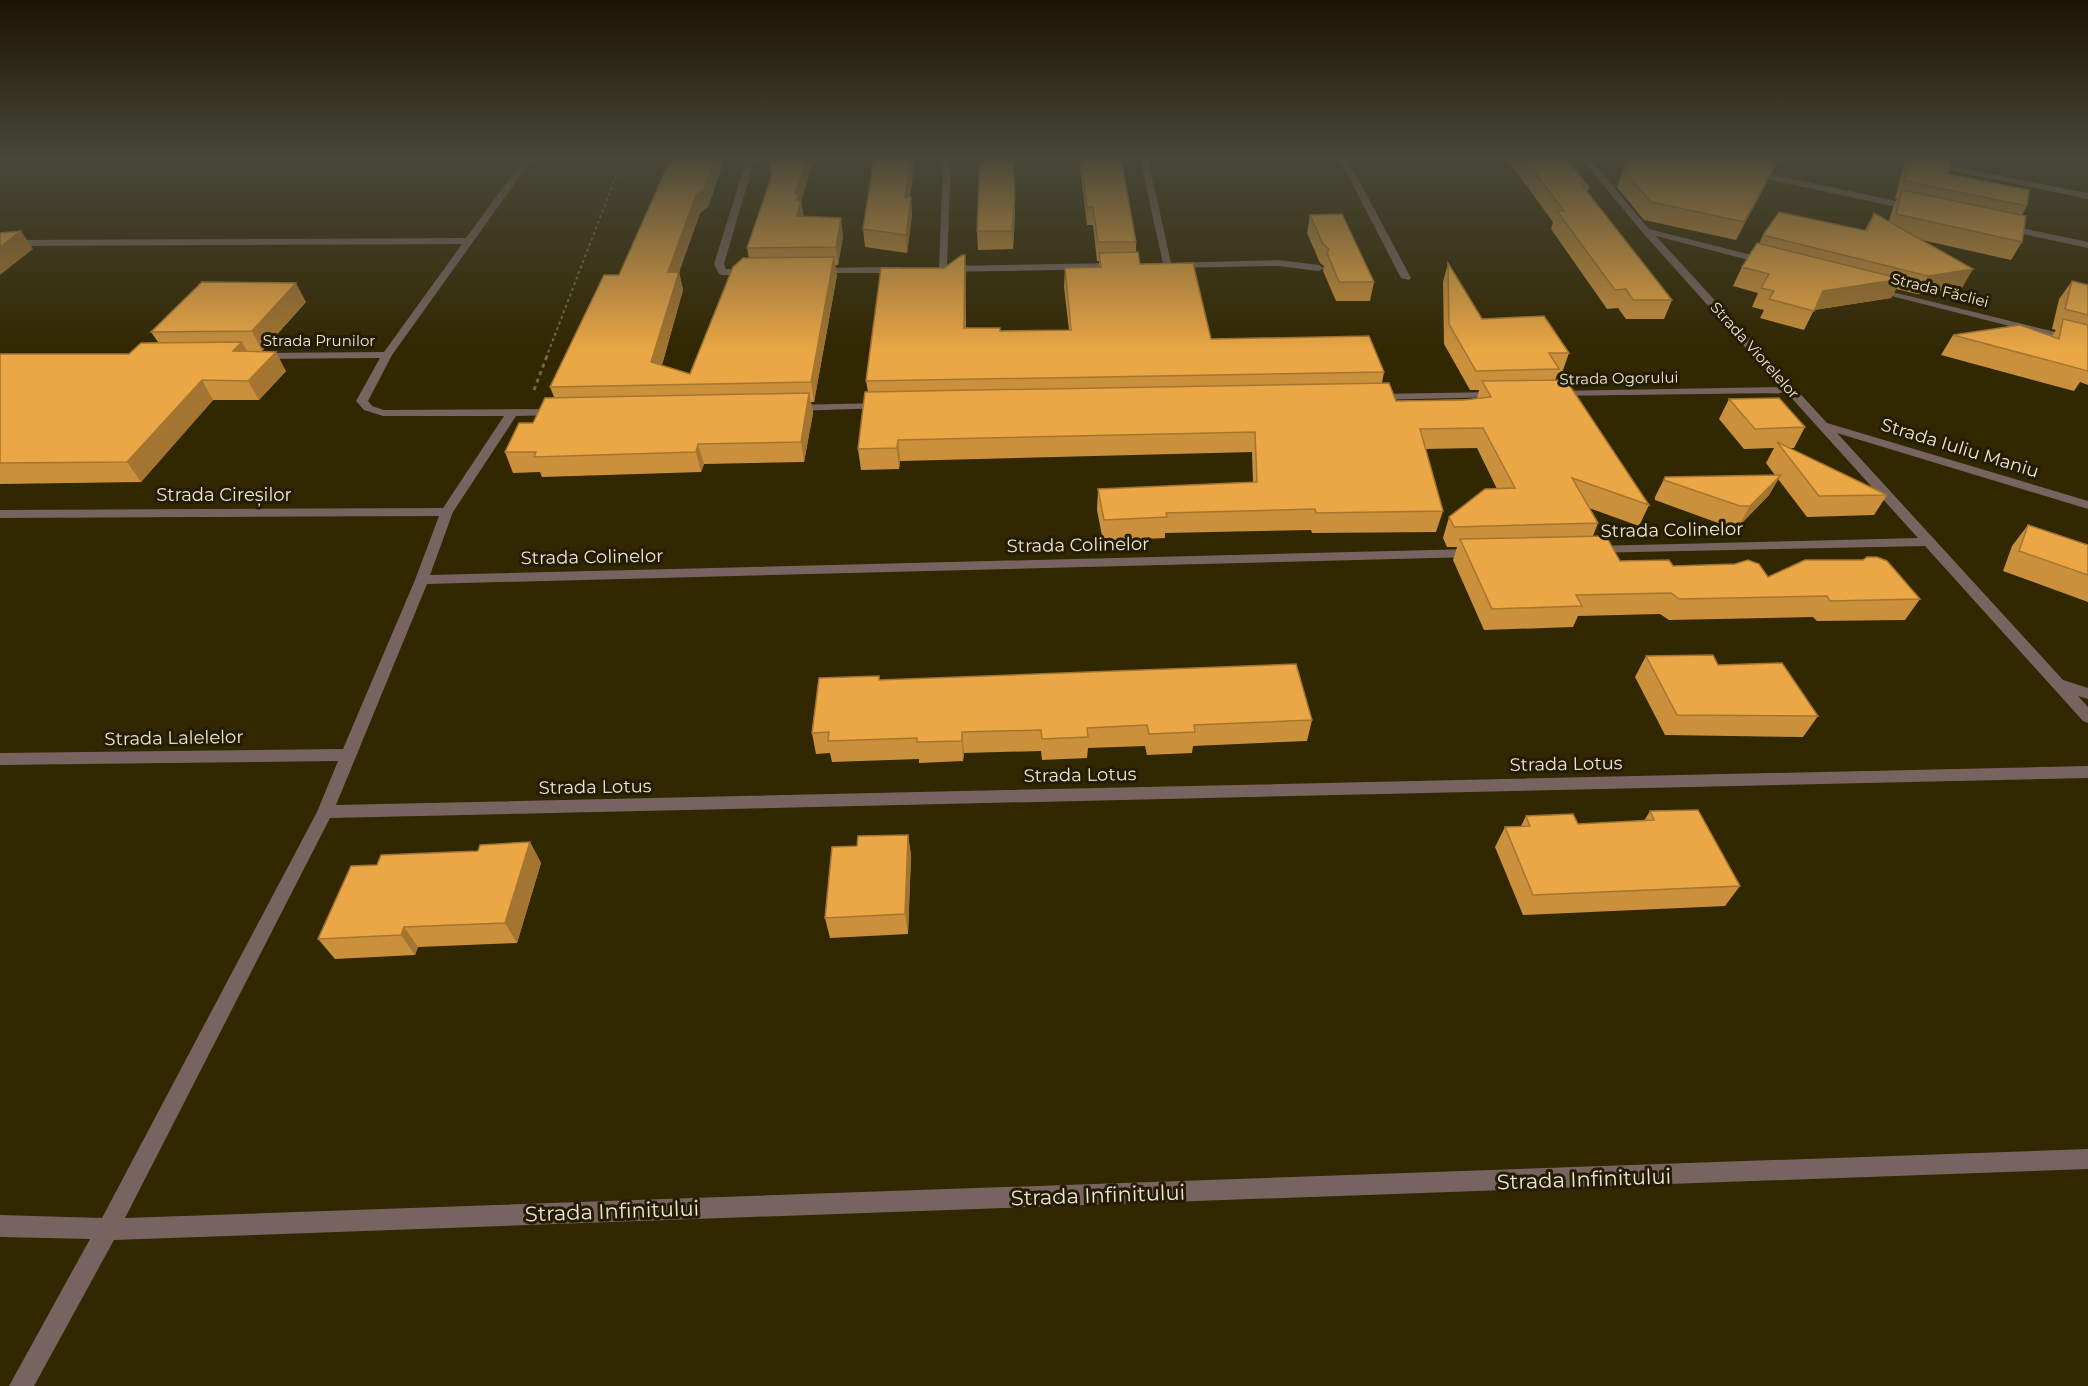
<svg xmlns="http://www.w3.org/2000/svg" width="2088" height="1386" viewBox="0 0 2088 1386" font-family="Montserrat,sans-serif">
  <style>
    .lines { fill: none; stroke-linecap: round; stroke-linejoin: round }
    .path-far1 { stroke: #726949; stroke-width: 2; stroke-dasharray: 3 3; stroke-linecap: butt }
    .path { stroke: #726949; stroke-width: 3; stroke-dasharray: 4 4; stroke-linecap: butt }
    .service { fill: #776460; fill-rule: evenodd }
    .minor { fill: #776460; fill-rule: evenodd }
    .wall { fill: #ca903b }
    .shaded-wall { fill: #a47530 }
    .building { fill: #eba745; stroke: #a47530; stroke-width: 1.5 }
    .labels { text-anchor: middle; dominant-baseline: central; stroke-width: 6; stroke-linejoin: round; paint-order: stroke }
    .far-street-label { font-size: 15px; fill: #ede6d2; stroke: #251d03 }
    .street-label { font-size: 18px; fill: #ede6d2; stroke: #251d03 }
    .near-street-label { font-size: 21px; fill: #ede6d2; stroke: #251d03 }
  </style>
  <rect width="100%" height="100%" fill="#312701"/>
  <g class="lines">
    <path class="path-far1" d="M546,358l77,-200"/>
    <path class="path" d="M534,390l13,-34"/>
    <path class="service" d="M1892,158h17l179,35v6z"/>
    <path class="minor" d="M525,158h8l-141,197 -24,46 4,5 12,4 174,-1 6,3 -6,3 -42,1 -63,96 -23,63 1043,-26 7,4 -7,4 -1046,27 -91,221 1752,-39v12l-1758,40 -205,400 1963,-69v20l-1974,71 -80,146h-25l81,-147 -90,-2v-22l102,3 215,-406 21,-51 -338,4v-12l343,-4 72,-169 24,-64 -439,2v-8l443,-2 61,-92h-121l-19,-6 -8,-9 24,-43 -122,1 -5,-3 5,-3 126,-1 78,-108 -462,2v-6l466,-2z
      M747,158h8l-31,106 2,5h23l5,3 -5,3h-27l-3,-1 -5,-10z
      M943,158h8l-4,108 171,-3 5,3 -5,3 -179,3z
      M1140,158h8l23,105 107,-3 41,5 5,3 -5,3 -41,-5 -114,2z
      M1339,158h8l64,120 -2,2 -8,-2z
      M1581,158h8l60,71 122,31v4l-3,1 -112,-29 171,187 261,78v8l-251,-76 226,247 25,8v11l-10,-3 10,11v16l-5,-2 -158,-175 -337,7 -2,-3 7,-4 325,-8 -131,-145 -237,3v-4l4,-1 227,-4 -138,-154z
      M1751,170l164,35 4,3 -4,3 -167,-36v-4z
      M2003,224l85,18v6l-88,-19 -2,-2z
      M815,268l84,-1 5,3 -5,3h-87v-4z
      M1872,287l216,53v6l-216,-55z
      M1497,392l6,3 -2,2 -127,3 -6,-3 6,-3z
      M882,403l6,3 -2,2 -94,3 -6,-3 6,-3z"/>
  </g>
  <path class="wall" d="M671,158h54l-17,49 -8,6 -21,59 4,18 -21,75 28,9 59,-116 -2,-10 24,-70 -1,-6 3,-14h42l-14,42 2,17 40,19 -5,29h-3l2,10 -23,127h-3l2,11 -9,49 -100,2 -3,8 -159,5 -2,-5 -27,1 -8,-21 28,-29 21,-26 -4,-10 69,-112z
    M1079,158h42l15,84v10l4,12 71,75 173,33 -2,11 14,18 81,-2 2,-9h-9l-26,-46 -1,-62 5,-19 34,56 87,34 -7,20h-4l-3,7 94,125 -10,21 -50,-18 9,15 -5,13 27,25 148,16 152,22 -15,21 -88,1 -4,-4 -144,3 -9,-6 -82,2 -5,11 -89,3 -31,-70 4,-13h-10l-4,-9 6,-21 48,-28 -20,-41 -52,1 18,62 -7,21 -124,1 -1,-3 -146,3v5l-62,3 -6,-31 1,-21 155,-7 -1,-30 -352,9 -1,8 -38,1 -3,-21 10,-57 -2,-11 78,-113 21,-13 1,73 34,3 69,-1 -5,-43 1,-19 34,-1v-6h-2l-4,-36h-6z
    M1506,158h60l23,29 -2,6 85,107 -8,19h-38l-8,-11 -11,1 -56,-80 2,-7z
    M1633,158h147l-44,82 -92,-20 -27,-33 6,-17z
    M1907,158h45l-4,16 79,32 -5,9v27l-11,18 -89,-20 40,48 -45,6 -21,-5 -5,9 -77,12 -10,20 -44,-12 4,-8 -12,-3 6,-14 -25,-7 9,-19 17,-23 4,-9 102,-5 9,-17 15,8 4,-14 4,-8h-2l9,-36z
    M910,197h1l1,18 -5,38 -42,-6 -2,-18z
    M1015,215l-2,34 -35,1 -1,-19z
    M1310,215l64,67 -4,19h-34l-13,-30 1,-5 -4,-3 -13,-30z
    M2072,281l16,4v100l-8,-3 -6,9 -133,-36 12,-20 99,1 4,-6 -4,-1 7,-30z
    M306,302l-44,49h-15l39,20 -27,29h-46l-72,82 -141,2v-130h129l29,-12 -7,-10z
    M1729,399l76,28 -11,21h-6l99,47 -13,20 -67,2 -29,-38 -9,16 -31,32h-9l-74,-27v-3l10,-20 110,-2 -9,-12 8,-15 -30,1 -25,-30z
    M2028,525l60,20v57l-85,-31 9,-25z
    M1646,656l72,9 100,51 -15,21 -138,-2 -30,-58z
    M879,676l1,4 432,40 -5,21 -114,5 -1,7 -45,2 -2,-9 -57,2 -1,10 -45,2 -1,-9 -77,2 -1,8 -44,2v-4l-87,3 -2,-9 -14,1 -4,-21z
    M1650,811l90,75 -15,20 -202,9 -28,-68 10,-20 16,-1 5,-10 52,8 66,-3z
    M908,835l3,20 -3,79 -78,4 -5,-20 32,-72z
    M530,842l11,21 -24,80 -99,4 -3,8 -80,4 -17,-20 59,-74 101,-14z"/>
  <path class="shaded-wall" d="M715,158h10l-17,49 -8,6 -21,59 4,18 -26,91 -6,-19 17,-90 28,-77z
    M807,158h8l-14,42 3,18 -7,-2 -2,-22z
    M912,158h4l-9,57 -2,-18z
    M1776,163l-8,17 -32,60 8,-18z
    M911,197l1,18 -5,38 -1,-18z
    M1015,197v18l-2,34 -1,-18z
    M841,218l2,18 -5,29 -2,-18z
    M21,231l12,18 -33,26v-28z
    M965,255l1,18 -1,75 -1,-20z
    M834,257l3,18 -23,127 -3,-20z
    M1973,269l-11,19 -45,6 11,-18z
    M1902,279l-11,19 -77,12 9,-19z
    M296,283l10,19 -44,49 -10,-20z
    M242,342l11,19 -20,-10z
    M276,352l10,19 -27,29 -11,-19z
    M202,380l11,20 -72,82 -14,-20z
    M809,393l4,20 -9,49 -3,-20z
    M898,440l2,21 -1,8 -2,-21z
    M698,444l6,20 -3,8 -5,-20z
    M1781,475l-12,20 -31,32 12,-21z
    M962,732l2,21 -1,8 -1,-20z
    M908,835l3,20 -3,79 -3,-20z
    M530,842l11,21 -24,80 -12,-20z
    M404,927l14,20 -3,8 -14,-20z"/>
  <path class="building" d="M671,158h44l-11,31 -8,6 -28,77h11l-28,90 39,12 43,-107 10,-9 91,-1 -23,125 -261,5 54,-112h15z
    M773,158h34l-12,36h4l-2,6h4l-4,16 44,2 -5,29 -89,1 26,-76h-3z
    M874,158h38l-7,39h6l-5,38 -43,-6z
    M980,158h33l2,39 -3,34h-35z
    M1081,158h40l15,84h-38l-5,-35h-6z
    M1524,158h42l23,29 -8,-3 91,116h-39l-7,-11 -11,1 -58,-79h7z
    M1633,158h123l20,5 -32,59 -93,-20 -28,-32z
    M1910,158h42l-4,16 81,16 -2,16 -123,-25z
    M1902,190l124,26 -4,26 -126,-28z
    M1779,212l88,19 7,-18 99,56 -45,7 -165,-41z
    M1342,214l32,68h-35l-12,-29 2,-4 -6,-5 -13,-29z
    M21,231l-21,16v-14z
    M1757,243l145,36 -79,12 -9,20 -45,-12 5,-8 -13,-3 8,-14 -27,-7z
    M1138,252l2,12 53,-1 18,76 158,-3 15,36 -518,9 15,-113h63l18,-13h3l-1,73h36v3l71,-1 -6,-62 36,-1 -2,-14z
    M1448,263l34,56 62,-3 25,37h-20l10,16 -83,2 -27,-47z
    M2072,281l16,4v30l-23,-6z
    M202,282l94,1 -44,48 -101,1z
    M2063,319l25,6v46l-135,-36 67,-10 39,14z
    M242,342l-9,9 43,1 -28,29 -46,-1 -75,82 -127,1v-109h129l12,-11z
    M1566,380l83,125 -77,-27 26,45 -144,4 -5,-10 36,-28 30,-1 -32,-60 -63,1 23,82 -127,2 -1,-4 -149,4 1,4 -63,3 -6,-31 159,-7 -2,-50 -357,8 -1,8 -39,1 7,-57 524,-9 7,18 68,-1 27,-3 -9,-16z
    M809,393l-8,49 -103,2 -2,8 -162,5 2,-5h-31l14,-29h14l12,-25z
    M1779,398l26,29 -50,2 -26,-30z
    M1777,442l110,53 -68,1z
    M1781,475l-31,31h-10l-76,-26 1,-3z
    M2028,525l60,20v30l-69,-24z
    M1606,536l14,25 49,-1 4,6 62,-2 13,-4 11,4 9,13 37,-17h58l4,-3h10l10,4 33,38 -90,2 -3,-5 -148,3 -8,-6 -95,2 6,11 -90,3 -32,-70z
    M1713,655l5,10 64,-2 36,53 -141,-1 -31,-59z
    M1296,664l16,56 -118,5 1,7 -46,2 -2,-9 -60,3 1,9 -46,2 -1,-9 -79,2v9l-45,1v-4l-89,3 1,-9 -17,1 7,-55 60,-2v4z
    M1698,810l42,76 -207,9 -28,-68 25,-1 -4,-10 47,-2 5,10 76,-4 -4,-9z
    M908,835l-3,79 -80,4 7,-71 25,-1 1,-10z
    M530,842l-25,81 -101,4 -3,8 -83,4 33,-73 26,-1 4,-10 97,-4 2,-6z"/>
  <linearGradient id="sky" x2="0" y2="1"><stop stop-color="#1b1501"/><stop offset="0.45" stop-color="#484738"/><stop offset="1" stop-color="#484738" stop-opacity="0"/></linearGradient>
  <rect width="2088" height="352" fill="url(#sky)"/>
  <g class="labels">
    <g class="far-street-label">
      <text transform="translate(1940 290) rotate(14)">Strada Făcliei</text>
      <text x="319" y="340">Strada Prunilor</text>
      <text transform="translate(1755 350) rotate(48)">Strada Viorelelor</text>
      <text transform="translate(1619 378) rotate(-1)">Strada Ogorului</text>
    </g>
    <g class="street-label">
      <text transform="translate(1960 448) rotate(17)">Strada Iuliu Maniu</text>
      <text x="224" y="495">Strada Cireșilor</text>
      <text transform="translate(1672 530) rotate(-1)">Strada Colinelor</text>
      <text transform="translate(1078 545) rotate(-1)">Strada Colinelor</text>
      <text transform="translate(592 557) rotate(-1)">Strada Colinelor</text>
      <text transform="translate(174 738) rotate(-1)">Strada Lalelelor</text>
      <text transform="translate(1566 764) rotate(-1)">Strada Lotus</text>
      <text transform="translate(1080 775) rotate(-1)">Strada Lotus</text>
      <text transform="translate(595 787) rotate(-1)">Strada Lotus</text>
    </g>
    <g class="near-street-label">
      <text transform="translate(1584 1179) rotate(-2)">Strada Infinitului</text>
      <text transform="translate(1098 1195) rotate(-2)">Strada Infinitului</text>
      <text transform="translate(612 1211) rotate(-2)">Strada Infinitului</text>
    </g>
  </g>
</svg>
